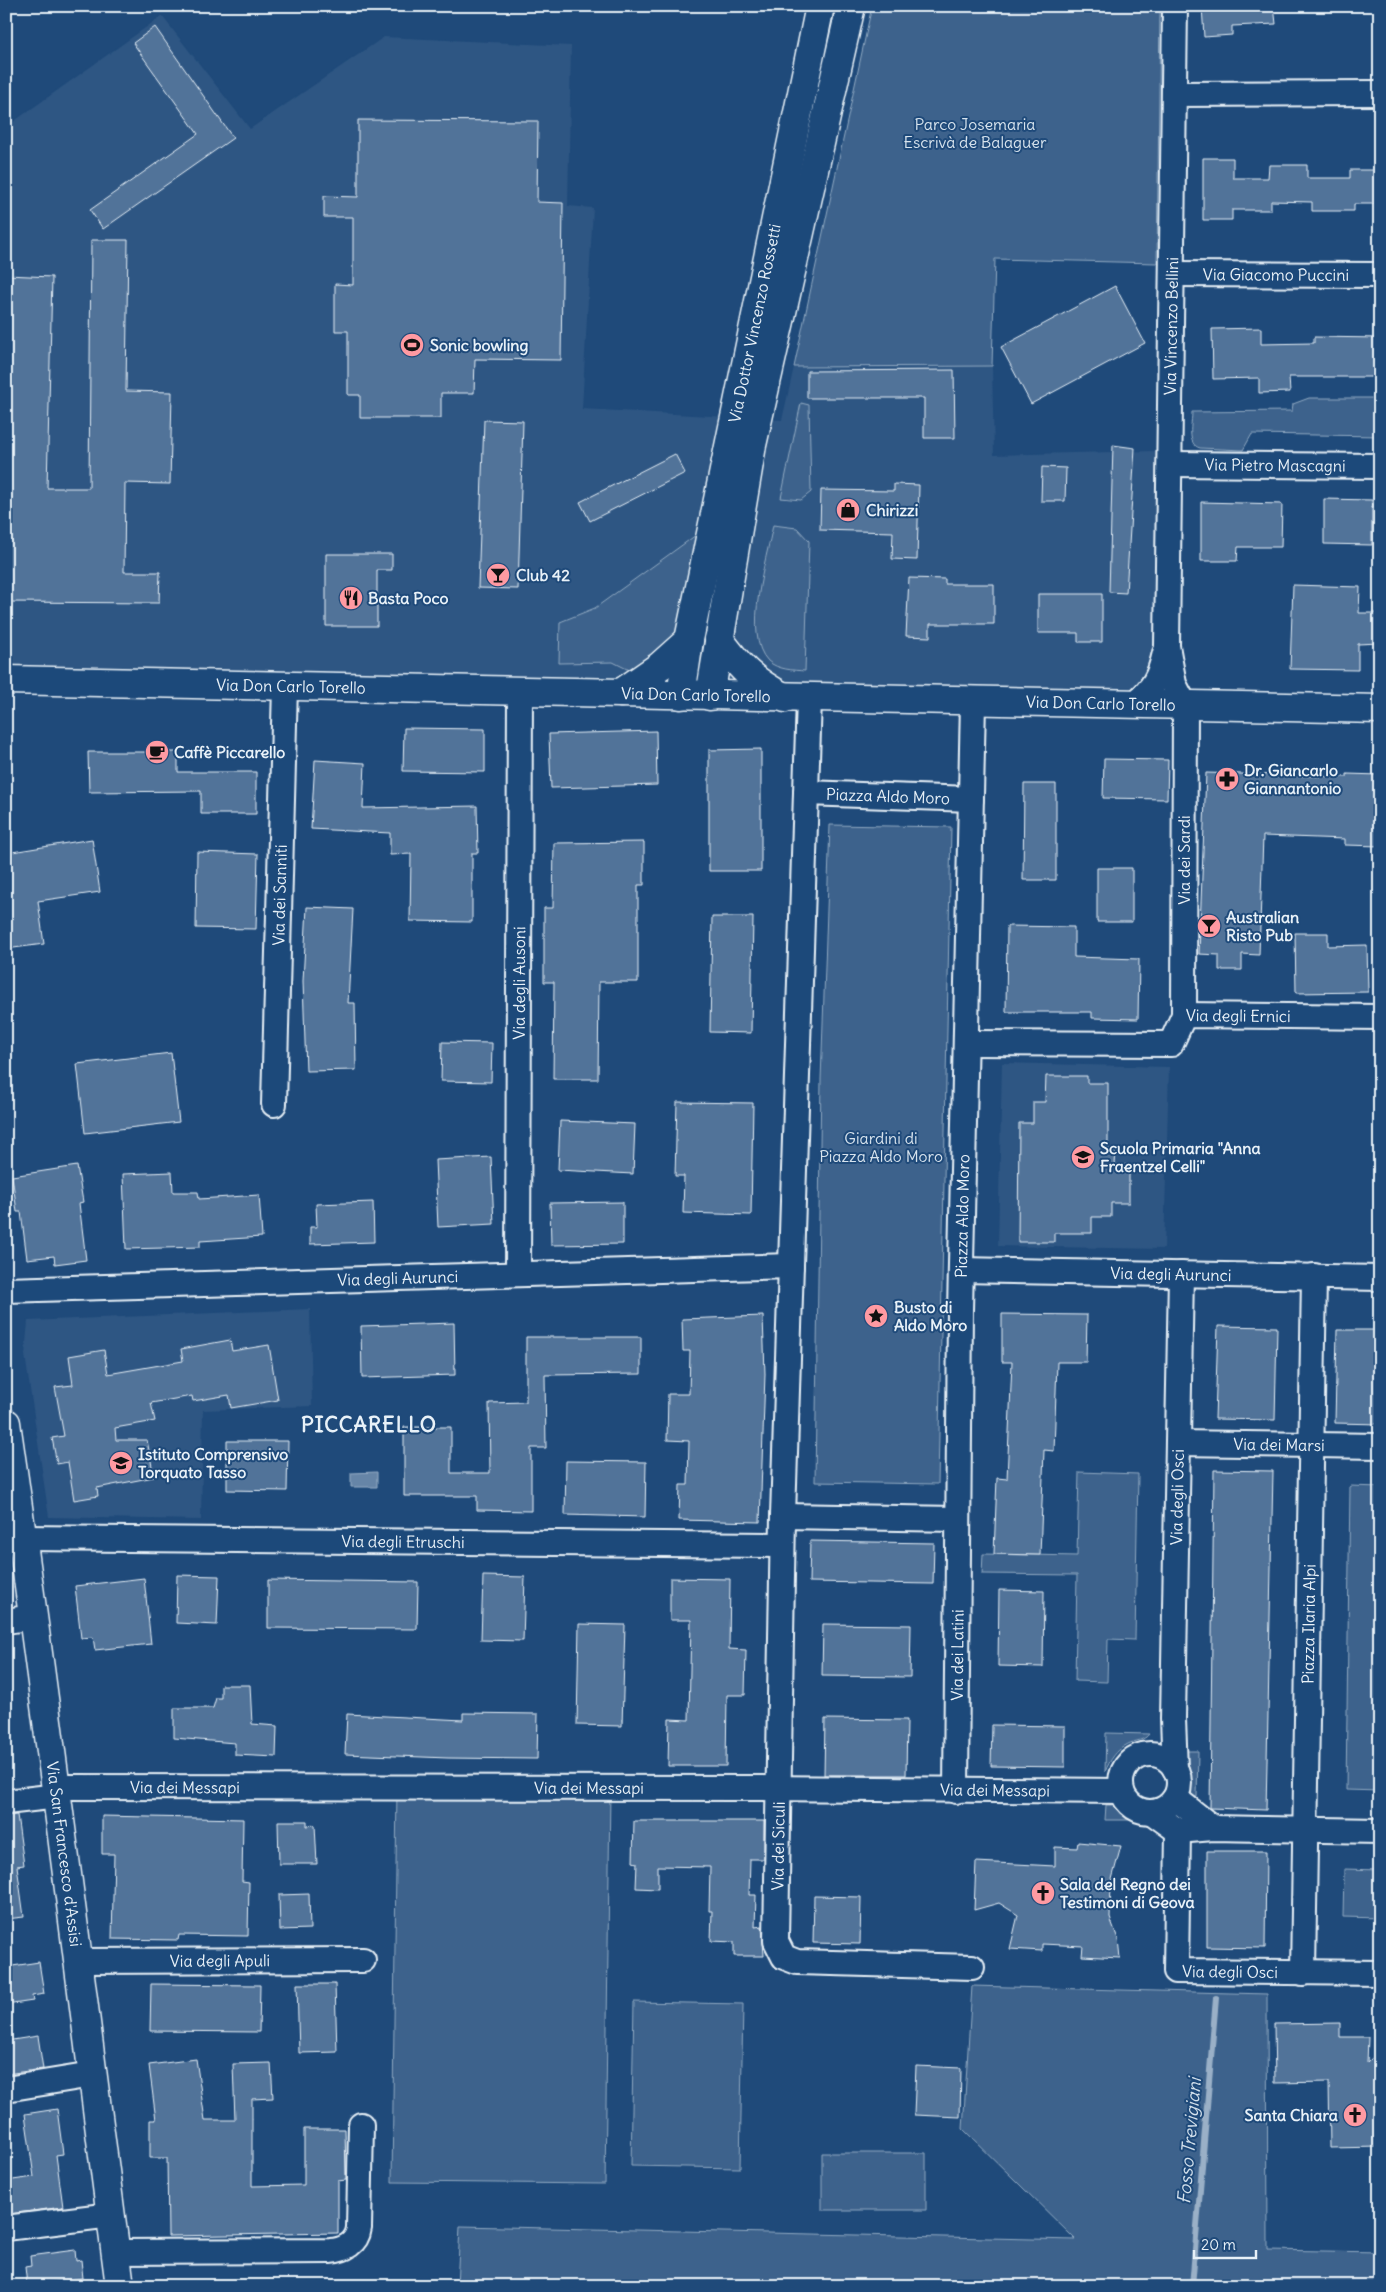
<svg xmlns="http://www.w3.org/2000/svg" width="1386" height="2292" viewBox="0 0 1386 2292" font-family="Delius,sans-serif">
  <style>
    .built { fill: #2e5683 }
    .green { fill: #3c628c; stroke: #92aac2 }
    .water { fill: #6685a7; stroke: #9ab0c7 }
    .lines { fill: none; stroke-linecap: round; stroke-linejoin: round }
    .stream { stroke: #9ab0c7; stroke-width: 6 }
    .building { fill: #517399; stroke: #e8f1f8 }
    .minor-casing { stroke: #e8f1f8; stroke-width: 28 }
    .tertiary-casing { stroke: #e8f1f8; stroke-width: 31 }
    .secondary-casing { stroke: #e8f1f8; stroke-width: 31 }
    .minor { stroke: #1f4a7a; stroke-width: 24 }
    .tertiary { stroke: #1f4a7a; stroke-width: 28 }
    .secondary { stroke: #1f4a7a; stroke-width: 28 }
    .labels { text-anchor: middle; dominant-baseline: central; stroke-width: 4; stroke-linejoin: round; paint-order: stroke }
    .park-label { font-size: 16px; fill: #d7e3ed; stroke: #1f4a7a }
    .street-label { font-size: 16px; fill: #e8f1f8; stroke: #1f4a7a }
    .poi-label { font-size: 16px; font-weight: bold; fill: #e8f1f8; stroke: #1f4a7a; text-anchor: start }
    .water-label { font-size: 18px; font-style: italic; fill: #d4e1ec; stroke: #1f4a7a }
    .district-label { font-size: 21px; font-weight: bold; letter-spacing: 1px; fill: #e8f1f8; stroke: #1f4a7a }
  </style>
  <rect width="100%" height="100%" fill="#1f4a7a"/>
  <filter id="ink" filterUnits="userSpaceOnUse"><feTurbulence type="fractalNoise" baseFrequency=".02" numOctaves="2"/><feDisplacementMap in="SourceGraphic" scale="10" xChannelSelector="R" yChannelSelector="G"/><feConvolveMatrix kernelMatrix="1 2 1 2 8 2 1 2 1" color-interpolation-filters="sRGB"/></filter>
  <g filter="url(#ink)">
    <path class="built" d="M162,16l88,113 134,-92 187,9 -3,160 25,2 -11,201 200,11 12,-53 198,-1 2,89 162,-4 -1,246 -1149,-22v-548z
      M1002,1063l167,4 -5,182 -166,-3z
      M310,1309l2,97 -109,4 -2,110 -152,-3 -24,-162 3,-34z"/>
    <path class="green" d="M872,6h288l-3,257 -162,-4 -3,107 -198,1z
      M1309,398h71v38l-128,-2 -9,16 -43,-2c-14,-4 -8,-24 -8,-36l100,-1 1,-7z
      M801,403l8,2 2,87 -10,8 -20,-2z
      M773,525l24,3 12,13 -4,130c-12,-1 -27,-1 -37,-10 -26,-26 -1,-103 5,-136z
      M703,530l-16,110 -42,28 -18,1 -14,-7 -54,1 1,-41 35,-14z
      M830,825l121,2 -13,657 -123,-2 6,-402z
      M1079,1472l59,2 -3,166 -27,-1 -1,43 -32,-1 2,-106 -95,-1 1,-20 94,2z
      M1350,1486l30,1v304l-34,-1z
      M1106,1733l43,1c-5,7 -13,6 -21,10 -12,6 -18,16 -23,28z
      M1185,1751h13l-1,46 -11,1 -3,-6z
      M397,1789l213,2 -5,393 -213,-2z
      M1106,1805h8l27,15h-36z
      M1344,1869l36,1v48l-37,-1z
      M972,1986l295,8 1,256 112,2v34h-923l3,-60 616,14 -113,-111z
      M634,2002l109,2 -3,164 -109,-2z
      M822,2153h104v57h-104z"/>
    <path class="water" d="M377,1472v15h-26v-14z"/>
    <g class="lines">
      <path class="stream" d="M1192,2286l24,-288"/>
    </g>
    <path class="building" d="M1202,6h72l2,18 -44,2v9l-28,2z
      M155,27l78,111 -130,91 -13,-19 108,-76 -65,-91z
      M358,120l180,1 -1,81 26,1 -2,157 -86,-1 -1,34h-33v25h-81v-23h-12v-64h-13v-47l18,1v-68h-29v-21l34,1z
      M1203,158h30v20h35l1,-13h38v13h43v-8h30v34h-26v7h-42v-9l-41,-1v9h-39v10h-29z
      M91,240h37l-2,151 46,1 -2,92 -45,-1 -1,89h36l-1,31 -153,-1v-327l46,2 -5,211h42z
      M1115,286l30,57 -114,61 -30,-57z
      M1261,328v16l53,-1v-6l66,1v39h-91l1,15 -31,1v-15l-46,1 -1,-50z
      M954,370l1,68h-31v-40h-117v-27z
      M484,420l39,1 -5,168 -40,-1z
      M1113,445l22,3 -9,145 -17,-1z
      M675,454l10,19 -95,48 -10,-19z
      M1042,467l24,1 -1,33h-24z
      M894,484l25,1 -2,75 -25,-1 1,-27 -73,-2 1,-40 73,1z
      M1324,499l48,1v45l-48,-1z
      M1201,502l81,2 -1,43h-43l-1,14h-36z
      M326,554h66v16h-15v56h-51z
      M909,578l36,1v5h49v40h-64v13l-24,-1z
      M1293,585l67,2 -1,26h21v30l-22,1v26l-68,-1z
      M1038,594h64v48h-24v-9h-40z
      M404,728l81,1v43l-82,-1z
      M656,731l1,54 -106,3 -2,-54z
      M761,749v122h-52v-121z
      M88,752h90v20h78v42h-55v-23l-112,1z
      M1104,759l64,1 -1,39 -64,-1z
      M315,760l50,3 -2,45 114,-2 1,47h-6v69l-62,-1 1,-67 -21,1v-22l-79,-4z
      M1206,773l141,4v-3l33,1v71l-35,-1v-6l-82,-3 -4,119 -17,-1v16h-23v-15l-20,-1z
      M1024,784h32v96h-33z
      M92,839l8,53 -62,9 6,43 -38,5v-96z
      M644,842v43h-6v97h-39l-1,97h-45l1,-97h-10v-74h9l1,-65z
      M197,852l61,2 -2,75 -60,-1z
      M1097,868h35v54h-35z
      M307,907l46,2 -5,94h7l1,67 -50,1 -3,-90z
      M712,917h41l-2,116 -41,-1z
      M1007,926l67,1v30l65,2 -1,60 -46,-1v-6h-86z
      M1295,933h33v13l39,-1 1,47 -72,1z
      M442,1042l50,1 -1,39 -50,-1z
      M171,1053l8,69 -94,11 -8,-69z
      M1046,1076h41v7h21v66h8l-1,16h14v38h-18v14h-19v16h-38v9h-36l1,-119h14v-21h12z
      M677,1102l76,1 -2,112 -68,-2 1,-37h-9z
      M560,1121l75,3 -2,50 -75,-4z
      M491,1157l3,67 -56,3 -3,-67z
      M77,1166l6,36 -4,1 7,57 -31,4 -1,-8 -27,3 -6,-47h-4l-5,-36z
      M172,1172l1,20h25l1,7 60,-4 3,42 -62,4v6l-74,2 -3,-75z
      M373,1202l1,40 -64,2v-17h7l-1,-23z
      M623,1202v42l-72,1 -1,-42z
      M1002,1314l85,1 -1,47h-29l-3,89 -10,-1 -4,105 -46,-1 3,-76 10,1 5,-117h-10z
      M763,1316l2,58 -5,148 -81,-2 1,-35h8l1,-44 -22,-1 1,-46h21l1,-43h-7l-1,-32z
      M454,1323l1,52 -93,3 -1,-52z
      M1218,1326l59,1 -2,93 -60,-1z
      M1337,1330h43v94l-45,-1z
      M526,1337h115v37l-96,1 1,73h-15v63l-54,-1v-14h-73v-69h47v46h39l-1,-70 37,-1z
      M230,1340l2,11 37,-6 9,55 -47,8 -2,-13 -36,6 -1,-5 -41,7 4,18 -40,7 1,12h31l7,37 -57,11 1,8 -24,4 -6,-38 -11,2 -5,-26 12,-2 -9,-49 18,-2 -4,-29 35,-6 4,24 75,-13 -2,-12z
      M227,1441h61l-1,50 -60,-1z
      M566,1461l80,1 -1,55 -80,-2z
      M1214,1470l59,1 -7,339 -56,-2z
      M810,1541l124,2 -1,41 -124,-2z
      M177,1575l42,1 -2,49 -41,-2z
      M483,1576l42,1 -2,64 -42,-1z
      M144,1578l7,66 -56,6 -2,-13 -12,1 -6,-52z
      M670,1578l60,1 -1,70 17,1 -1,45h-18l-1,71h-58l1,-47 20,1 2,-100h-21z
      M268,1580l150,2 -1,47 -149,-1z
      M999,1590l45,1 -1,76 -45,-1z
      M579,1624l46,1 -3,101 -45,-1z
      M823,1624l88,1 -1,52 -88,-1z
      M221,1685h29l2,39 25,2 -1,31 -41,-2v-12l-61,-5v-30h39l3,-10h5z
      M463,1713l75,1 -1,45 -89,-1 -103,-4 2,-40 116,6z
      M825,1719l82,1 -1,55h-82z
      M992,1725l73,1v41l-74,-1z
      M17,1815l7,50 -7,1 7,51 -18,2v-103z
      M102,1816l141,3 -1,62 7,1 -1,54 -69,-1 -1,5 -66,-1 2,-85h-12z
      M278,1821h29v5l8,-1 2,39h-38z
      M634,1821h130v38h-14l-1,36h7l-1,32 7,-1 2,30h-30v-14l-23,-1 1,-30h-3l1,-44 -52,-1v23l-22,-1 1,-25 -4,-1z
      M1078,1842l43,4 -10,37 -1,35 8,21 2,19 -38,-2 1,-10 -41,-2v7l-32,-2 8,-34 -19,-12 -25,7 2,-48 79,4v-19l22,1z
      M1207,1851h59l-1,97 -58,-1z
      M309,1894l1,35 -30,1 -1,-35z
      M814,1896l47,1 -1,47 -47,-1z
      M39,1962l5,32 -12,2 1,5 -27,4v-38z
      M151,1984l109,1 -1,47 -109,-1z
      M297,1984h38l2,68 -38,1z
      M1340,2023v14h28l-1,26 13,-13v97l-50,1 -1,-66 -54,1 -1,-59z
      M38,2036l5,33 -37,5v-33z
      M196,2059l9,61h30l-2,-56 38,-1 2,35 -21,1v87l52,-1v-56h41l1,51 -8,1v52l-170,3 -1,-78h-17v-38h6l-7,-55z
      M916,2066l45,2 -1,49 -46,-2z
      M57,2109l6,45 -7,1 7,52 -54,7 -3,-33 28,-4 -9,-63z
      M75,2250l1,11 5,-1 2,18 -56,7 -2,-18 6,-1 -1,-10z"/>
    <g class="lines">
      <g class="minor-casing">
        <g id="minor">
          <path d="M1175,6l-8,640 7,38 11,21 -1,310"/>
          <path d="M1174,94l206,-1"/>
          <path id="s1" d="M1172,274l208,1"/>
          <path id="s2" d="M1170,464l210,2"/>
          <path d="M809,698l-26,818 -7,425 8,16 13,5 175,5"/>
          <path d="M1134,705c20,-18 25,-26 31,-52"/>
          <path id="s3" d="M806,793l165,6"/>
          <path id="s4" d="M966,1043l205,1 13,-29 196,2"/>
          <path id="s5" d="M274,1104l11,-418"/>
          <path id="s6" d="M961,1270l419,8"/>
          <path id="s7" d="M518,1274l2,-583"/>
          <path id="s8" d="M6,1290l785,-24"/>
          <path id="s9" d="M1178,1443l202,3"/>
          <path d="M783,1516l174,3"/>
          <path id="s10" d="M23,1538l759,7"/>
          <path d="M6,1621l28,-4"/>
          <circle cx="1150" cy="1783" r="29"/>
          <path id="s11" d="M1175,1769l-2,-50 8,-445"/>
          <path id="s12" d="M57,1787l702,1 362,3"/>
          <path id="s13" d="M956,1791l4,-480 13,-609"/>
          <path d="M1175,1798l38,30"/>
          <path d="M6,1802l52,-6"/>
          <path d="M1153,1813l25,18 35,-3 167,3"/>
          <path id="s14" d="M1178,1831l-2,140 204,2"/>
          <path id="s15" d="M78,1961l285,-1"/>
          <path id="s16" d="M1303,1973l11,-697"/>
          <path d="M6,2089l86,-14"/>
          <path d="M6,2228l105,-13"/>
          <path d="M116,2252l214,-1c15,-1 27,-8 29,-23l2,-103"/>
        </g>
      </g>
      <g class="tertiary-casing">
        <g id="tertiary">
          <path d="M719,639c23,31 32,40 66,59"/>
          <path d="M621,693l39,-27 29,-26"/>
          <path id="s17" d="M681,695l8,-55 131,-634"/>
          <path d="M710,696l42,-251 99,-439"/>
          <path id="s18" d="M6,1423c42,287 76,575 114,863"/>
        </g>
      </g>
      <g class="secondary-casing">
        <g id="secondary">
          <path id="s19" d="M6,680l1374,29"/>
        </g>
      </g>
      <use href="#minor" class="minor"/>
      <use href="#tertiary" class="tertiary"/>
      <use href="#secondary" class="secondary"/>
    </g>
  </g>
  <defs>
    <g id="stadium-disc" transform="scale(1.25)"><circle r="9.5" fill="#ff9aa2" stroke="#1f4a7a"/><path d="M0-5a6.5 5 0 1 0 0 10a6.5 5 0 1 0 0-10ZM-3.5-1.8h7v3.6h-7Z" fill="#111"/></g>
    <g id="shop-disc" transform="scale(1.25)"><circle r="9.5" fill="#ff9aa2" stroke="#1f4a7a"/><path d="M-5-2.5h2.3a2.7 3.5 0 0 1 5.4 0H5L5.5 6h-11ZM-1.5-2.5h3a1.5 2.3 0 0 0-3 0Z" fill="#111"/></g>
    <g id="bar-disc" transform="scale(1.25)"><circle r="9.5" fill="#ff9aa2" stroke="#1f4a7a"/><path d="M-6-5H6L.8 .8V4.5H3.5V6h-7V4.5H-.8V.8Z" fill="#111"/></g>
    <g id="restaurant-disc" transform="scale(1.25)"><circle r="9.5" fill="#ff9aa2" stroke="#1f4a7a"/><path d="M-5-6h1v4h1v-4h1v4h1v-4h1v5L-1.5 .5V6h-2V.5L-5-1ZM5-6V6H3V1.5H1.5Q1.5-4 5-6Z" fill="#111"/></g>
    <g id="cafe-disc" transform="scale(1.25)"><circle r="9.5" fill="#ff9aa2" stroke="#1f4a7a"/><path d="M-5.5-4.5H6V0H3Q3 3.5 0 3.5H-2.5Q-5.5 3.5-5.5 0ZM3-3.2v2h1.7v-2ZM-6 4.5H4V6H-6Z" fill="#111"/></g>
    <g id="pharmacy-disc" transform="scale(1.25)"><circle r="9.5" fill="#ff9aa2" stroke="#1f4a7a"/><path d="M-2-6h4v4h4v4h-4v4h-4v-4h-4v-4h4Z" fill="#111"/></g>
    <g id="school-disc" transform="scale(1.25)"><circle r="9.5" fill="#ff9aa2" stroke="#1f4a7a"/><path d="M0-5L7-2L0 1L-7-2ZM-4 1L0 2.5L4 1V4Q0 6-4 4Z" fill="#111"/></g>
    <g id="sight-disc" transform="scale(1.25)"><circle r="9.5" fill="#ff9aa2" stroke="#1f4a7a"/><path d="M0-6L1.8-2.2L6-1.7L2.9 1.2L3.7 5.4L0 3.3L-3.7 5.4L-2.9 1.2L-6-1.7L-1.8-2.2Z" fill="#111"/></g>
    <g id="church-disc" transform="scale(1.25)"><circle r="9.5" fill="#ff9aa2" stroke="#1f4a7a"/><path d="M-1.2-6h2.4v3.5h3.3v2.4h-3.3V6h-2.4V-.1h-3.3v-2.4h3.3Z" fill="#111"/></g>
  </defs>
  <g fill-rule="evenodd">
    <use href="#stadium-disc" x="412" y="345"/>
    <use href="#shop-disc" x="848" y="510"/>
    <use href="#bar-disc" x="498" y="575"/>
    <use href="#restaurant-disc" x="351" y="598"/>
    <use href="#cafe-disc" x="157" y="752"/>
    <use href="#pharmacy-disc" x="1227" y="779"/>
    <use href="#bar-disc" x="1209" y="926"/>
    <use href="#school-disc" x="1083" y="1157"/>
    <use href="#sight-disc" x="876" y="1316"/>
    <use href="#school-disc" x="121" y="1463"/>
    <use href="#church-disc" x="1043" y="1893"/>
    <use href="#church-disc" x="1355" y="2115"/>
  </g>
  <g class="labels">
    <g class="park-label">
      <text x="975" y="124">Parco Josemaria<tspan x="975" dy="18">Escrivà de Balaguer</tspan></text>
      <text x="881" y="1138">Giardini di<tspan x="881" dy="18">Piazza Aldo Moro</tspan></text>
    </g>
    <g class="street-label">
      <text stroke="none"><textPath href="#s1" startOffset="104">Via Giacomo Puccini</textPath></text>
      <text stroke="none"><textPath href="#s17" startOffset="379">Via Dottor Vincenzo Rossetti</textPath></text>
      <text transform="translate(1171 326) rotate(-89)">Via Vincenzo Bellini</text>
      <text stroke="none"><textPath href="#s2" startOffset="105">Via Pietro Mascagni</textPath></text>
      <text stroke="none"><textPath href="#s19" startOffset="285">Via Don Carlo Torello</textPath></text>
      <text stroke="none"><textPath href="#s19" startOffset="690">Via Don Carlo Torello</textPath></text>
      <text stroke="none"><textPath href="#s19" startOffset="1095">Via Don Carlo Torello</textPath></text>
      <text stroke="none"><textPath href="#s3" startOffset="82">Piazza Aldo Moro</textPath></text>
      <text transform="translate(1184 860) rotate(-90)">Via dei Sardi</text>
      <text stroke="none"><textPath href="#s5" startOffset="209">Via dei Sanniti</textPath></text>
      <text stroke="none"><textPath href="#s7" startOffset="291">Via degli Ausoni</textPath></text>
      <text stroke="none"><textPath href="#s4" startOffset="291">Via degli Ernici</textPath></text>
      <text stroke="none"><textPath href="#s13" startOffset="575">Piazza Aldo Moro</textPath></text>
      <text stroke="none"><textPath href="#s6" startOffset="210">Via degli Aurunci</textPath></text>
      <text stroke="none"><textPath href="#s8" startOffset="392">Via degli Aurunci</textPath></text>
      <text stroke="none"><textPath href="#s9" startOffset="101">Via dei Marsi</textPath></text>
      <text stroke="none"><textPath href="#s11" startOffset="272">Via degli Osci</textPath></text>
      <text stroke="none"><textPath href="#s10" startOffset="380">Via degli Etruschi</textPath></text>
      <text stroke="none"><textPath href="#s16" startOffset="349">Piazza Ilaria Alpi</textPath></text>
      <text stroke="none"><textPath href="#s13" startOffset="136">Via dei Latini</textPath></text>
      <text stroke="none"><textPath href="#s12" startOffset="128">Via dei Messapi</textPath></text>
      <text stroke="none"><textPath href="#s12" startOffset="532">Via dei Messapi</textPath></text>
      <text stroke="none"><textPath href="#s12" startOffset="938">Via dei Messapi</textPath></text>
      <text transform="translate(778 1846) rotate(-89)">Via dei Siculi</text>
      <text stroke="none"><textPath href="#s18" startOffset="435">Via San Francesco d'Assisi</textPath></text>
      <text stroke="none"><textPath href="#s15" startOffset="142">Via degli Apuli</textPath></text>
      <text stroke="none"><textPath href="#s14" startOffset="194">Via degli Osci</textPath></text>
    </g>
    <g class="poi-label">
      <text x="430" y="345">Sonic bowling</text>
      <text x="866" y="510">Chirizzi</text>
      <text x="516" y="575">Club 42</text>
      <text x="368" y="598">Basta Poco</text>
      <text x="174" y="752">Caffè Piccarello</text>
      <text x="1244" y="770">Dr. Giancarlo<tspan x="1244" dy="18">Giannantonio</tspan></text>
      <text x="1226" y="917">Australian<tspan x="1226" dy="18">Risto Pub</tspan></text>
      <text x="1100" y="1148">Scuola Primaria "Anna<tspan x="1100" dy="18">Fraentzel Celli"</tspan></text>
      <text x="894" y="1307">Busto di<tspan x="894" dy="18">Aldo Moro</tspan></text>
      <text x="138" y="1454">Istituto Comprensivo<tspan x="138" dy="18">Torquato Tasso</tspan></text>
      <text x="1060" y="1884">Sala del Regno dei<tspan x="1060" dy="18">Testimoni di Geova</tspan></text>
      <text x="1338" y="2115" text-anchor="end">Santa Chiara</text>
    </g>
    <g class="water-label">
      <text transform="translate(1189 2141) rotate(-85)">Fosso Trevigiani</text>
    </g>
    <g class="district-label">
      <text x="369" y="1424">PICCARELLO</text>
    </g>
  </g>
  <rect width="1386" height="2292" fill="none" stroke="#1f4a7a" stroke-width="25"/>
  <rect x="12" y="12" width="1361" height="2267" fill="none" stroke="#e8f1f8" stroke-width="2" filter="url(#ink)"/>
  <path d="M1194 2250v8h62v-8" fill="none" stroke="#e8f1f8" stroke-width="2.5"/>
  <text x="1201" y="2250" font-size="15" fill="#e8f1f8" stroke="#1f4a7a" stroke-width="4" paint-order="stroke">20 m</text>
</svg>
